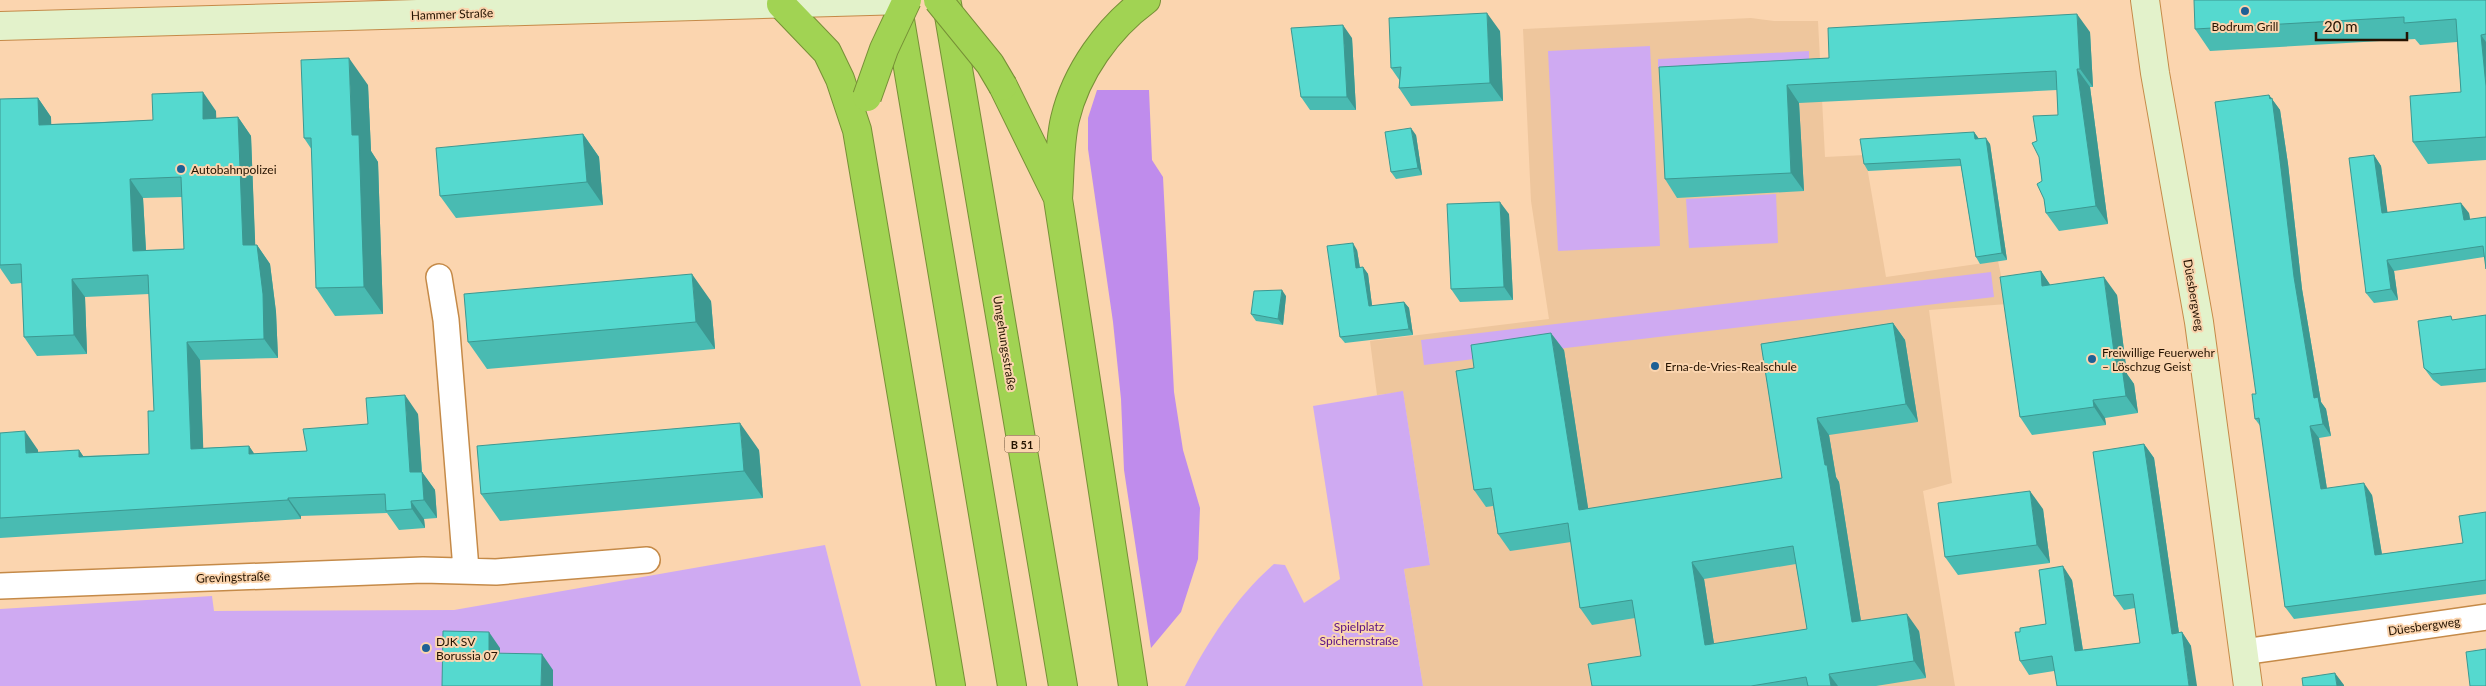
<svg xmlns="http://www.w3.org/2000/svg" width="2486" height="686" viewBox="0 0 2486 686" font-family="Lato,sans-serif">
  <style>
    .built { fill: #eec69d }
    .green { fill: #cfaaf2 }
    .forest { fill: #bf8cec }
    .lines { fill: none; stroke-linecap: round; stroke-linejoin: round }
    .street-casing { stroke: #c58a48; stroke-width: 28 }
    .secondary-casing { stroke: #c58a48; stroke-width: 30 }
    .highway-casing { stroke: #769036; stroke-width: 30 }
    .street { stroke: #fff; stroke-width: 25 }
    .secondary { stroke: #e3f2cb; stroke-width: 28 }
    .highway { stroke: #a1d353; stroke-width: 28 }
    .secondary-bridge-casing { stroke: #c58a48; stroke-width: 30; stroke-linecap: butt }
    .highway-bridge-casing { stroke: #769036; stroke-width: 30; stroke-linecap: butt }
    .secondary-bridge { stroke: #e3f2cb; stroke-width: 28 }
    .highway-bridge { stroke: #a1d353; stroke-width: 28 }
    .wall { fill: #49bbb2; fill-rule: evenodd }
    .shaded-wall { fill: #3c9891 }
    .building { fill: #55d9cf; stroke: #3c9891; fill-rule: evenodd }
    .poi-dot { fill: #1e6095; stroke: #fbd5af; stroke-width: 2 }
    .labels { text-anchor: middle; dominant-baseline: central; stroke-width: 4; stroke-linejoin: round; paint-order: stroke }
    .shield { fill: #fbd5af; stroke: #654d35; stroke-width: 1 }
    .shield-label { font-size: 11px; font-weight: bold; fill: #251301 }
    .street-label { font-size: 12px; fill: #251301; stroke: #fbd5af }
    .poi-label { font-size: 12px; fill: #251301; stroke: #fbd5af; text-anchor: start }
    .park-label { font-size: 12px; fill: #580f84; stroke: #fbd5af }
  </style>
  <rect width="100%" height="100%" fill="#fbd5af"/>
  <path class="built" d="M1751,18l23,3h44l7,136 40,-2 21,122 112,-16 9,43 -78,6 23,173 -29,8 32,195h-532l-19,-117 26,-5 -27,-172 -26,3 -7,-54 179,-22 -18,-118 -8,-172z"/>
  <path class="green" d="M1650,46l10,200 -102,5 -10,-200z
    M1809,51v9l-151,8v-9z
    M1776,194l2,49 -89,5 -3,-49z
    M1991,272l3,25 -570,68 -3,-25z
    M1403,391l27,174 -26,4 19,117h-238c22,-44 52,-90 89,-122l11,1 19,38 36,-24 -27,-173z
    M825,545l36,141h-861v-77l212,-13 2,15 240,-1z"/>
  <path class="forest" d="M1097,90h52l3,70 11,17 11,215 9,58 17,58 -2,51 -17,53 -30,36 -27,-178 -3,-71 -8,-77 -25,-173v-31z"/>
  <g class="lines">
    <g class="street-casing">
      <path id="street" d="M439,277l7,43 20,249
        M0,586l423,-16 73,2 151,-12
        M2243,652l243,-35"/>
    </g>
    <g class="secondary-casing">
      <path id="secondary" d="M2145,0l10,73 44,249 49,364
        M0,26l834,-24"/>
    </g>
    <g class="highway-casing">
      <path id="highway" d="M897,2l115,684
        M781,4l46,48 13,27 17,51 94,556
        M947,4l116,682
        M1003,86l55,112
        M1133,686l-75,-487c2,-26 1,-55 7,-80 11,-47 43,-91 81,-119"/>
    </g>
    <use href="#street" class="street"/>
    <use href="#secondary" class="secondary"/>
    <use href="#highway" class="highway"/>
    <g class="secondary-bridge-casing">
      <path id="secondary-bridge" d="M834,2l71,-2"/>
    </g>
    <g class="highway-bridge-casing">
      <path id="highway-bridge" d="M938,0l52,64 13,22
        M867,97l17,-48 23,-49"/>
    </g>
    <use href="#secondary-bridge" class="secondary-bridge"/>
    <use href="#highway-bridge" class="highway-bridge"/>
  </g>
  <path class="wall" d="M2486,0v160l-58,4 -15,-22 48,-50 -4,-50 -37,3 -5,-6 -205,12 -15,-22z
    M1500,31l3,70 -92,5 -12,-18 1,-7 -9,-13z
    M2090,32l3,55h-3l18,137 -49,7 -13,-18 -9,-72 21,-26 -1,-25 -258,13 5,88 -127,7 -12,-19 -6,-112 170,-9z
    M1352,38l4,72h-46l-9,-13z
    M368,85l3,66 7,11 5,152 -48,2 -19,-28 -4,-138 -8,-12z
    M2269,95l11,15 8,54 14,125 19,113 5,7 5,27 -12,2 8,51 45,6 10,59 81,-11 23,-31v82l-192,25 -9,-12 -24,-180 -6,-8z
    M38,98l13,19v7l102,-4 63,-9v7l22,-1 13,19 4,109h2l13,19 6,48 2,46 -78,2 3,88 46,-2 5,8 53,-3 61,-27 50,-10 4,58 13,18 2,28 -13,1 1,9 -26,2 -12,-17 -86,3v3l-301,19v-105l38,17v3l41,-3 4,6 66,-2 5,-43 -5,-117 -64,3 2,57 -50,2 -13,-19 -2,-54 -11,1 -11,-16v-169zM182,197l2,52 -38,1 -3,-52z
    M1974,132l5,7 11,5 17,116 -27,4 -4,-7 -15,-91 -93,5 -4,-7z
    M583,134l16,23 4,48 -147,13 -16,-22z
    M1416,135l6,40 -26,4 -5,-7z
    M2374,155l7,11 6,46 82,1 1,7 16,-3 -2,40 -90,14 4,29 -24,3 -8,-10z
    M1509,214l4,86 -53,2 -9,-13z
    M1357,250l3,18 3,-1 5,7 4,32 32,-4 5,6 4,27 -68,8 -5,-6z
    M2041,271l9,14 67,10 10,79 7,10 4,29 -33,5 1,7 -74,10 -12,-18z
    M1286,296l-3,29 -27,-4 -5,-7z
    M711,301l4,48 -228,20 -19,-27z
    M2486,316v66l-45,4 -8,-6 -9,-12 30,-48z
    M1893,323l12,17 13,82 -89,13 7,42 3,5 22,139 58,10 7,47 -50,8h-284l49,-30 -6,-38 -43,7 -12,-17 -9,-66 -61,9 -12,-17 -5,-28 -7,1 -12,-17v-122l90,-18 24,159 194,-31 -21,-134zM1796,564l11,65 -93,15 -10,-65z
    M2144,444l10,14 25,175 3,-1 9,14 -137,25 -25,4 -9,-14v-29l26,-8 26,-44 11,70 57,-7 -5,-35 -11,2 -10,-14z
    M759,450l4,48 -263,23 -19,-27z
    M2043,509l7,54 -92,12 -13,-18z"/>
  <path class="shaded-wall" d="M1487,13l13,18 3,70 -13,-18z
    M2077,14l13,18 3,55 -13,-18z
    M1343,25l9,13 4,72 -9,-13z
    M2481,35l5,7v44z
    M349,58l19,27 3,66 7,11 5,152 -19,-27 -12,-152z
    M2077,69l13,18 18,137 -12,-18z
    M1787,85l12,18 5,88 -13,-18z
    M203,92l13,19 1,26 -14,-18z
    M2269,95l11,15 8,54 14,125 19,113 5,7 5,27 -8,-12 -9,-26 -20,-121z
    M38,98l13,19 1,26 -13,-18z
    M238,117l13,19 5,128 -13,-19z
    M1411,128l5,7 6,40 -4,-7z
    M1974,132l5,7h-4z
    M583,134l16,23 4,48 -16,-23z
    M1986,138l4,6 17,116 -5,-7z
    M2374,155l7,11 8,57 -7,-10z
    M130,179l13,19 4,71 -14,-18z
    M1500,202l9,12 4,86 -9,-13z
    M2461,203l8,10 3,18 -8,-11z
    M1353,243l4,7 4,25 -5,-7z
    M257,245l13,19 6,48 2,46 -14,-19z
    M2387,260l7,11 4,29 -7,-11z
    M1363,267l5,7 5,39 -4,-7z
    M2041,271l12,18 -11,-3z
    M692,274l19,27 4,48 -19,-27z
    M2104,277l13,18 10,79 7,10 4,29 -12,-17 -10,-29z
    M72,279l13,18 2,57 -13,-19z
    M1282,290l4,6 -3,29 -5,-6z
    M1404,302l5,6 4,27 -4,-6z
    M1893,323l12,17 13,82 -12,-18z
    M1551,333l13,17 27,177 -12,-17z
    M187,342l13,18 4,108 -13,-19z
    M405,395l13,19 5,77 -13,-19z
    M2093,400l12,18 1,7 -12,-18z
    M1817,418l12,17 7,42 3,5 25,158 -12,-18z
    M740,423l19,27 4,48 -19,-27z
    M2310,426l9,12 10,64 -8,-13z
    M25,431l13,19 1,22 -13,-19z
    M2144,444l10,14 27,189 -9,-13z
    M249,446l13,19 -13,-11z
    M79,450l13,19 -13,-12z
    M422,472l13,18 2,28 -13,-18z
    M2364,483l8,12 12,72 -9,-12z
    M2030,491l13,18 7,54 -13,-18z
    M288,498l13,18v3l-13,-19z
    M411,501l13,18 1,9 -13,-19z
    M1692,562l12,17 13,84 -12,-18z
    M2063,566l9,14 13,84 -10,-13z
    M1907,614l12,17 7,47 -12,-17z
    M489,632l11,16v21l-11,-16z
    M2182,632l9,14 6,40h-8z
    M542,654l11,16v16h-12z
    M2335,673l9,12v1h-7z
    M1829,674l9,12h-7z"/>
  <path class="building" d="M2194,0h292v34l-5,1 5,51v51l-73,5 -3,-46 51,-4 -5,-73 -52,4v-6l-209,12z
    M1487,13l3,70 -91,5 2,-21 -10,1 -2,-50z
    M2077,14l3,55h-3l19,137 -50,7 -2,-14 -7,-15 5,-3 -3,-24 -7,-14 5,-2 -4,-25 25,-1 -2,-44 -269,14 4,88 -126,6 -6,-112 170,-9 -1,-30z
    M1343,25l4,72h-46l-10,-69z
    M349,58l3,77h7l5,152 -48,1 -5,-150h-7l-3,-78z
    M203,92v27l35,-2 5,128h14l6,49 1,45 -77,3 4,107 58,-3v8l58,-3 -4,-22 65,-5 -2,-26 39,-3 5,77h12l2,28 -13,1 1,8 -26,2 -1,-17 -97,4v2l-288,18v-85l25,-2 1,22 53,-3v7l70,-3 -1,-43h6l-6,-136 -76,4 2,56 -50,2 -3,-73 -21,1v-166l38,-1 1,27 56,-2 58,-3 -1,-26zM181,177l3,72 -51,2 -3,-72z
    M2269,95l1,4 2,-1 7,54 15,125 20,121 4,-1 5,27 -13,2 11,63 43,-6 11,72 88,-12 -4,-27 27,-4v68l-201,27 -26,-189 -4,1 -3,-25h4l-41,-292z
    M1411,128l7,40 -27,4 -6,-40z
    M1974,132l1,7 11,-1 16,115 -26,4 -16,-98 -96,5 -4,-25z
    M583,134l4,48 -147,14 -4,-48z
    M2374,155l8,58 79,-10 3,17 22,-3v52l-3,-23 -96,14 4,29 -25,4 -17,-135z
    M1500,202l4,85 -53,2 -4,-85z
    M1353,243l3,25 7,-1 6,39 35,-4 5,27 -69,8 -13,-91z
    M2041,271l1,15 62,-9 12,90h6l4,29 -33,4 1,7 -74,10 -20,-140z
    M692,274l4,48 -228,20 -4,-48z
    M1282,290l-4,29 -27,-5 3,-23z
    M2486,315v54l-54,5 -8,-6 -6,-47 33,-5 1,4z
    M1893,323l13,81 -89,14 8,47h2l25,157 55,-8 7,47 -85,13 2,12h-23l-2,-9 -55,9h-159l-4,-22 53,-8 -9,-56 -52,8 -12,-85 -70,11 -7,-46 -17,2 -18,-119 18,-3 -3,-23 80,-12 28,177 203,-32 -21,-134zM1793,546l14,83 -102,16 -13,-83z
    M740,423l4,48 -263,23 -4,-48z
    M2144,444l28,190 10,-2 7,54h-132l-5,-30 -32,5 -5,-29h5v-4l26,-4 -7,-54 24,-4 12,85 65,-8 -7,-49 -19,2 -21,-144z
    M2030,491l7,54 -92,12 -7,-54z
    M443,631l46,1v21l53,1 -1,32h-99z
    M2486,649v37h-16l-4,-34z
    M2335,673l2,13h-34l-1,-8z"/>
  <g class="poi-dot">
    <circle cx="2245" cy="11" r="5"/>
    <circle cx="181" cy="169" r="5"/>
    <circle cx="2092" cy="359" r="5"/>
    <circle cx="1655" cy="366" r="5"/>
    <circle cx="426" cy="648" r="5"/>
  </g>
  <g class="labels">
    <rect class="shield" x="1004.5" y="435.5" width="35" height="17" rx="4"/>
    <g class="shield-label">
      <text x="1022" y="444">B 51</text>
    </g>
    <g class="street-label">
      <text transform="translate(452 14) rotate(-2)">Hammer Straße</text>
      <text transform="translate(2194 295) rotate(80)">Düesbergweg</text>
      <text transform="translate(1005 343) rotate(81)">Umgehungsstraße</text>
      <text transform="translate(233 577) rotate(-2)">Grevingstraße</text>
      <text transform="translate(2424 626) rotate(-8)">Düesbergweg</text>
    </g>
    <g class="poi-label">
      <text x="2245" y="26" text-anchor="middle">Bodrum Grill</text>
      <text x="191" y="169">Autobahnpolizei</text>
      <text x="2102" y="352">Freiwillige Feuerwehr<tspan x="2102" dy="14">– Löschzug Geist</tspan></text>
      <text x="1665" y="366">Erna-de-Vries-Realschule</text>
      <text x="436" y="641">DJK SV<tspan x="436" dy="14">Borussia 07</tspan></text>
    </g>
    <g class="park-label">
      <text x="1359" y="626">Spielplatz<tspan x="1359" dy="14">Spichernstraße</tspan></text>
    </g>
  </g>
  <path d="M2316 32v8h91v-8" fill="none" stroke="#251301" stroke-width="2.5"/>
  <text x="2324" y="32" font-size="15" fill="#251301" stroke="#fbd5af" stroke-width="4" paint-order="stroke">20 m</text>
</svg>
